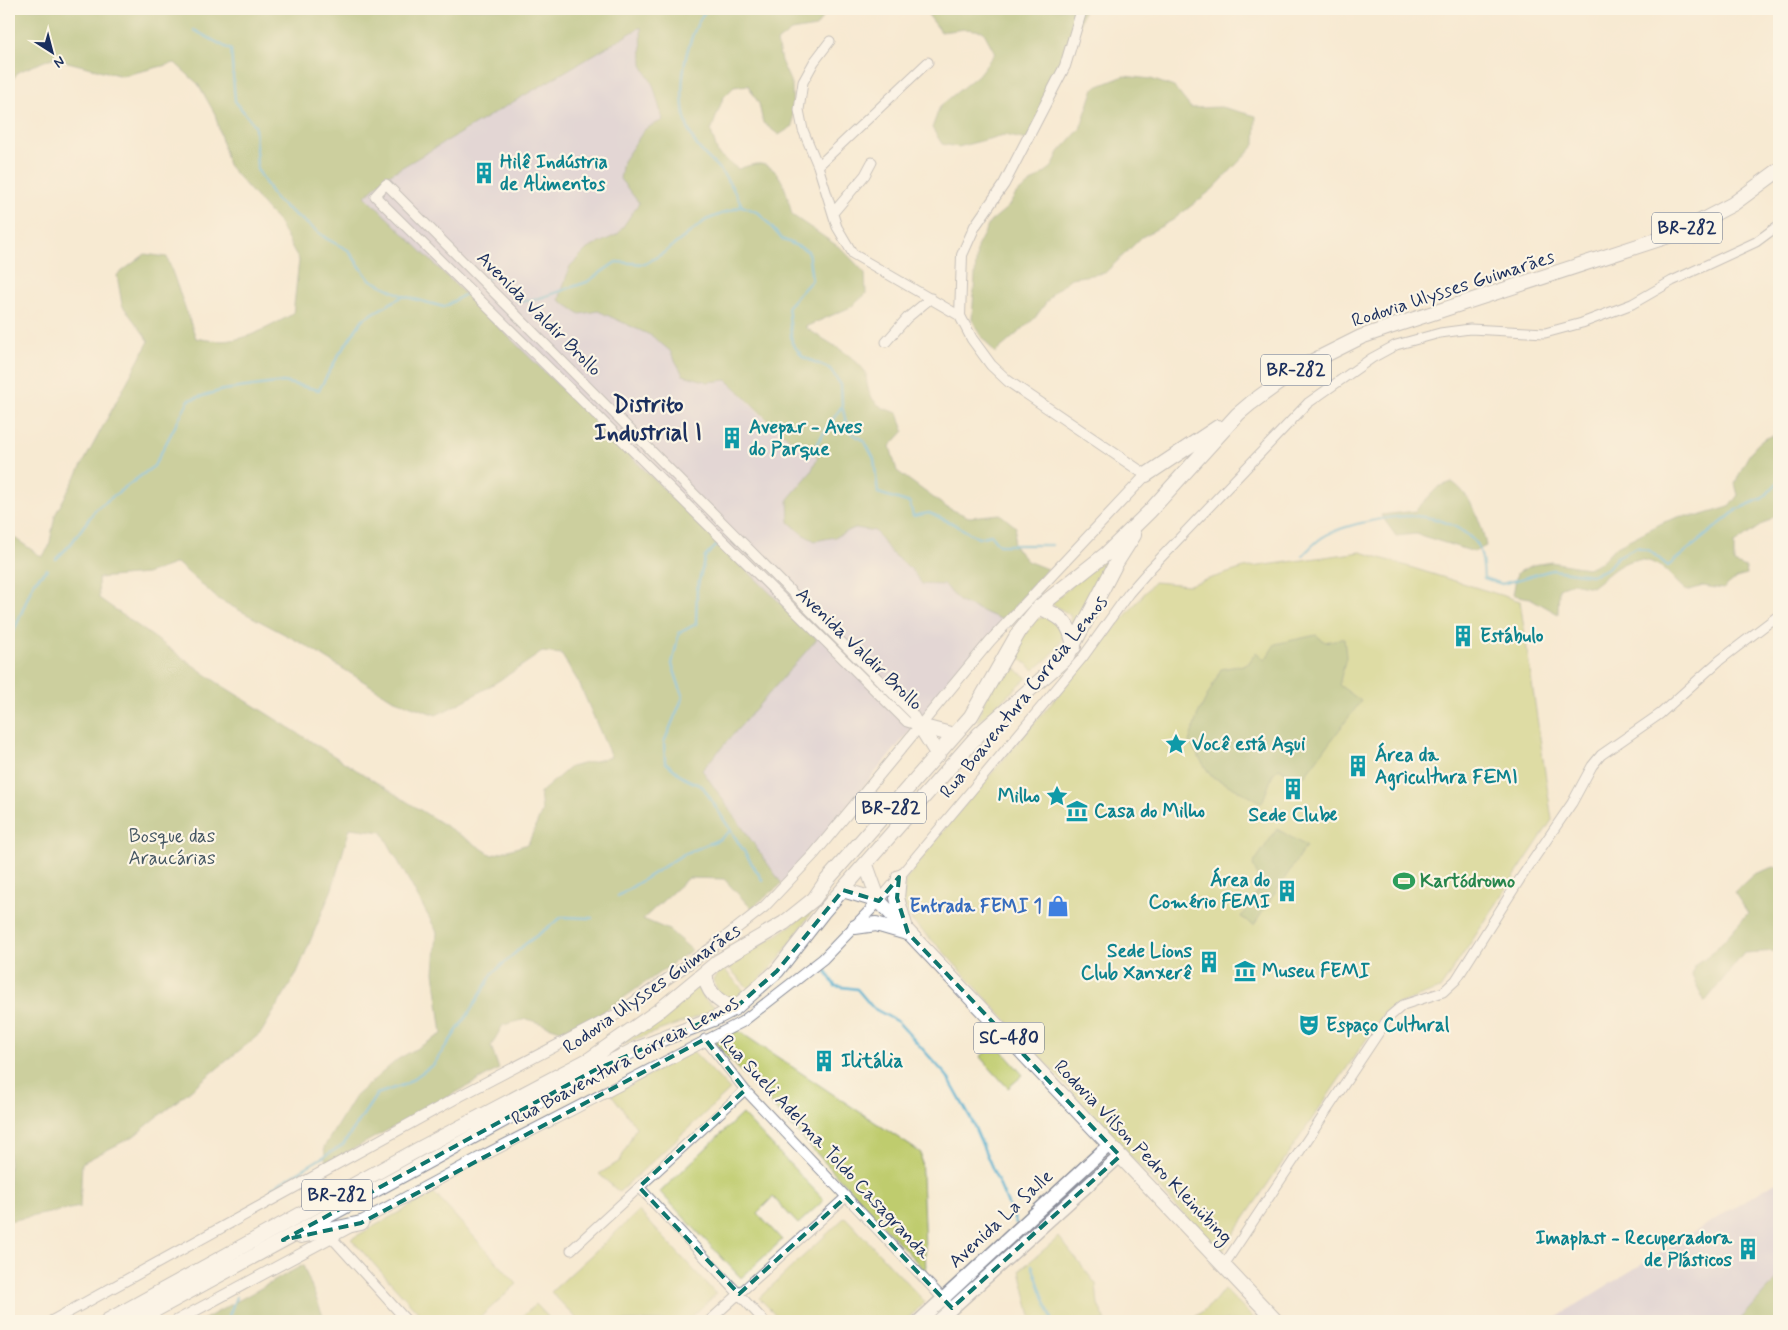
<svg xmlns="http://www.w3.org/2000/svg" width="1788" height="1330" viewBox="0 0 1788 1330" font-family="Mynerve,sans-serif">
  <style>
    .industrial { fill: #c9bfd7 }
    .green { fill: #bfcc6e; stroke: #6d7e66 }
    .forest { fill: #97b061; stroke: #597060; fill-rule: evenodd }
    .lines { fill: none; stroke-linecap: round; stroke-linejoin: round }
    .stream { stroke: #50adcf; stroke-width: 2.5 }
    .minor-casing { stroke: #898c98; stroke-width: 11 }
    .tertiary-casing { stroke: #898c98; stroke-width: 12 }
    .secondary-casing { stroke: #898c98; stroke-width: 15 }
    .primary-casing { stroke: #898c98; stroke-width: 16 }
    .trunk-casing { stroke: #898c98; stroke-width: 16 }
    .minor { stroke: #fff; stroke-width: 9 }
    .tertiary { stroke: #fff; stroke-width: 10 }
    .secondary { stroke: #fff; stroke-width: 12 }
    .primary { stroke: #fff; stroke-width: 14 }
    .trunk { stroke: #fff; stroke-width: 14 }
    .marked { fill: none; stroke: #0f766e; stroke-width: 4; stroke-dasharray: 10 6; stroke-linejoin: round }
    .labels { text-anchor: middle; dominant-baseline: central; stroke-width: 4.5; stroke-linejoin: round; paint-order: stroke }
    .shield { fill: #fcf5e5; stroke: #5e6a86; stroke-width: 1 }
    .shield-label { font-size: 18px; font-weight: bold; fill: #1b2f5e }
    .culture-label { font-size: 19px; font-weight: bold; fill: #0d838f; stroke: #fcf5e5; text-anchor: start }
    .street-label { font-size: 19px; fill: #1b2f5e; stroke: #fcf5e5 }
    .park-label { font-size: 19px; fill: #445662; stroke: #fcf5e5 }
    .leisure-label { font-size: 19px; font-weight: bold; fill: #27864d; stroke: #fcf5e5; text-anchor: start }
    .shop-label { font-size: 19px; font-weight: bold; fill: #366cbe; stroke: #fcf5e5; text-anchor: end }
    .district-label { font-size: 24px; font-weight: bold; fill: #1b2f5e; stroke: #fcf5e5 }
  </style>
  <rect width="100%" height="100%" fill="#fcf5e5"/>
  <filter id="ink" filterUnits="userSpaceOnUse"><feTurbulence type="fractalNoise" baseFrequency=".02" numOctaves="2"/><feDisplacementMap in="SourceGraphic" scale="10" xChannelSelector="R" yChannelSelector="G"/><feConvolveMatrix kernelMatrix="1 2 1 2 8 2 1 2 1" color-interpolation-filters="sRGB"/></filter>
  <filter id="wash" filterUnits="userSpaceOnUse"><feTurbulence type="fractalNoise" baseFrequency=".0096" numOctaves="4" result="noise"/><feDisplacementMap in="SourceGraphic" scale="20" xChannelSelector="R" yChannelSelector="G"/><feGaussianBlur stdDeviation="1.12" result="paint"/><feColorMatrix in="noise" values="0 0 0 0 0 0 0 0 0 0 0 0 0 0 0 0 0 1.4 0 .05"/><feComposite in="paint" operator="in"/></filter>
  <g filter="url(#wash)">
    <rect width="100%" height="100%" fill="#f7ead2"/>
    <path class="industrial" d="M642,26v39l11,20 10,35 -18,9 -25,50 20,24 -22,31 -31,15 -7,65 18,-3 54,25 18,15 13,24 25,7 19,-2 38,39 32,27 21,10 -7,16 -23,27 14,35 13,7 20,-4 20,-9 20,3 17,23 19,15 10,12 23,4 16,17 43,18 -221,264 -80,-114 115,-131 -452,-443 21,-20z
      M1779,1180v97l-40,44h-190z"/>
    <path class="green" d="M1119,547l-39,71 -7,10 -3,-13 -19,-12z
      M1361,552l159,49 32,219 -112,169 -42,15 -13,8 -165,242 -280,-306 -28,-27 -9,-19 2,-21 43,-56 206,-243 35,3 55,-17z
      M1045,617c4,2 11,4 14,8 14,16 -15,36 -25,45l-22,-18 25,-33z
      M1005,661l22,17 -50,45 6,-19z
      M818,903l-39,56 -29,31 -24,-25c33,-19 64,-35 92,-62z
      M722,967l24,26 -16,7 -10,-4 -7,-16z
      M697,984l9,17 13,8 -97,35 39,-27z
      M737,1030l184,123 5,119 -214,-232z
      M995,1043l28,32 -15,13 -28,-31z
      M693,1051l37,39 -111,102 -20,-18 21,-13 16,-34 -24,-32z
      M742,1114l82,86 -26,24 -25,-27 -16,16 25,27 -41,38 -81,-86z
      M434,1193l83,91 -41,37h-50l-75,-82z
      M639,1211l77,83 -29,27h-108l-28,-29z
      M845,1217l80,85 -20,19h-123l-23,-23z
      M1059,1237l37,47 2,21 8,16h-74l-12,-51z
      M1224,1289l32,32h-66l23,-18z
      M536,1304l16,17h-35z"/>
    <path class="forest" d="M9,9h815l1,5 -9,13 -25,4 -14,11 4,19 11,24 1,41 -14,9 -16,-12 -4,-19 -11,-19 -14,2 -11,11 -12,33 7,23 20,15c6,-2 17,-6 23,-5 22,3 27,34 31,51l50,34 23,24 1,21 -15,13 -46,20c19,14 44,24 59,43 3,4 2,9 3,14 4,19 13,24 31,29l6,18 -14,15 7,25 49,36 23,10 31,-3 16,13 -3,18 14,16 20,8 -44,51 -43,-18 -16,-17 -22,-1 -11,-15 -19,-15 -17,-23 -20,-3 -20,9 -20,4 -13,-7 -13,-12 -1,-23 23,-27 7,-16c-38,-18 -61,-49 -91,-76l-19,2 -25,-7 -13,-24 -18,-15 -54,-25 -18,3 -21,-14 11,-34 17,-17 31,-15 21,-31 -19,-24 3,-18 22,-32 18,-9 -10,-35 -11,-20 -1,-38 -254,149 -22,20 452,443 -115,131 80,114 -31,24 -27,-29 -36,-1 -45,41 26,11 23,20 -120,84 -45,-15 -24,6 -12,21 8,23 -173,95 -2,-17 31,-51 43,-37 44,-25 -8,-62 3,-40 -55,-100 -32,-4 -18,61 -35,84 -36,60 -127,103 -52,27 -2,44 -71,14v-687l33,23 7,-10 6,-32 94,-174 -27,-36 -5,-30 28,-21 22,3 29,81c41,9 61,-5 97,-24l6,-54 -21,-38 -50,-57 -13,-51 -17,-30 -23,-21 -53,13 -70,-18 -34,14 -9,13zM177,563l41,36 85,45 89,55 44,16c38,-18 72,-39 106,-63l19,2 18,29 32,74 -41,10 -30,26 2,18 -14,33 -36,11 -274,-172 -119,-85 -1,-20 48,-4z
      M927,9h157l-13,46 -44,85 -23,-5 -46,12 -16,-3 -10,-16 8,-22 38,-31 17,-22 -12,-22 -17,-2 -25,3 -15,-20z
      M1124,76l27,3 23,8 17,21 30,-1 35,9 -1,29 -42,44 -40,31 -31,17 -37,36 -34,5 -18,15 -18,25 -40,35 -16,-20 -7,-14 5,-72 13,-25 18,-15 8,-13 36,-27 7,-15 21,-23 14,-41z
      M1772,436l7,1v76l-45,31v19l12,5 1,7 -11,3 -13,11 -20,-3 -16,5c-10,-7 -17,-18 -26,-24 -30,-19 -46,3 -69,20l-20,-4 -13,5 -1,26 -28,-16 -17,-3 4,-22 16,-8 18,-3 36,6 13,-5 15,-16 49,-25 17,-6h18l30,-9 9,-12 -3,-11c8,-17 16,-43 37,-48z
      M1452,482c19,12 30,42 34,64l-12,6 -58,-18 -20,2 -15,-21 34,-4 23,-24z
      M1316,635l9,7 19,-4 2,19 -7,28 22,16 -56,74 -12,2 -14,-9 -6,6 -11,29 -51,-27 -22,-34 9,-28 23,-45 27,-5 8,-12 9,8 10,-16z
      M1277,829l29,17 -52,79 -13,-8 20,-31 -8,-22z
      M1774,867l5,1v83l-35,2 -39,49 -13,-26 2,-10 20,-15 34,-38 -14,-21 20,-18z
      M303,1265l19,48 6,8h-127z
      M1779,1277v44h-40z"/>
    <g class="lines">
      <path class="stream" d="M707,9c-25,32 -34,96 -13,132 7,12 17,19 26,29 9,11 16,23 22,36l17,7 23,26 26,12 4,29 -24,26 4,37 11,14 27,12 11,16 1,21 6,24 17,12 9,17 4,34 32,10 3,13 16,-3 23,10 26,15 13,-3 8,10h53
        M194,30l37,20 4,51 20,25 2,43 19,31 51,39 21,11 21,29 34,17
        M487,279l6,-3 26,26 21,-4 47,-16 29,-20 29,2 20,-12 41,-32 36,-14
        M813,449l29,-43
        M719,543l-14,14 -8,32 -1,35 -17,9 -7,31 11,33 -19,45 1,20 19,16 19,9 60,94
        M1303,555c6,-6 13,-14 20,-18 20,-13 78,-24 101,-20 18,2 42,12 53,28 6,7 6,24 7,33l18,6 50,-14 39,5 16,-6 10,-12 20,-10 13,4 18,15 70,-57 25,-11 16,-17
        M56,559l14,-14 26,-36 58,-43 35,-66 34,-10 60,-8 36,8 19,-34 25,-37 40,-23 41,11 23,-14
        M9,636l5,-5 20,-49 13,-13
        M618,896l64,-41 38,-16 10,-8
        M823,966l12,20 22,3 16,19 25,14 49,54 24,43 45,104
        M271,1192l2,-5 70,-42 34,-51 29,-10 28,-20 35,-51 24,-40 31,-28 38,-28 30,1
        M1032,1265l20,56
        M227,1321l9,-24"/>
    </g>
  </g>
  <g filter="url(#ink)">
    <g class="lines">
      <g class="minor-casing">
        <path id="minor" d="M830,41l-16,21 -11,20 -4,28 4,20 15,36 19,61 16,27 107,62
          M818,166l110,-104
          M386,184l527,530 7,12 -13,-4 -532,-526z
          M833,213l32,-38 7,-13
          M886,342l21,-24 24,-20
          M879,901l204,-244 46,-64 22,-25 157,-165 64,-45 24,-13 44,-12 30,-4 75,4 37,-10 50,-19 40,-23 84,-39 23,-17
          M705,1039l40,51 202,213
          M639,1187l125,134
          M332,1238l75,83
          M571,1250l174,-160
          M1224,1265l165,-248 14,-12 40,-13 13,-12 64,-101 52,-76 20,-37 9,-11 59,-41 60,-54 59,-45
          M709,1321l137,-124"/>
      </g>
      <g class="tertiary-casing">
        <path id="tertiary" d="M52,1321l408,-225 157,-82 93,-65 54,-42 50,-53 176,-213 156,-166 -138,-94 -17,-16 -19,-26 -12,-23 2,-61 13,-29 29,-42 61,-118 17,-57
          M176,1321l299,-161 267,-138 81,-63 56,-58"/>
      </g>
      <g class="secondary-casing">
        <path id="secondary" d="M919,1321l190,-176
          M938,1321l182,-165"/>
      </g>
      <g class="primary-casing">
        <path id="primary" d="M866,865l13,36 397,420
          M899,877l-2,21 8,27
          M843,890l36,11
          M855,927l21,-3 31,9"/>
      </g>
      <g class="trunk-casing">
        <path id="trunk" d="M1146,475l72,-48
          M1039,607c22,10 31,14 35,40
          M920,726l34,9
          M920,726l18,29
          M706,972c-2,18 12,31 29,36
          M301,1236l60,-13
          M107,1321l314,-173 169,-89 71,-50 58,-48 65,-38 30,-24 13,-19 144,-164 49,-86 19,-23 67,-53 43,-42 89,-98 13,-11 48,-35 62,-31 29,-10 288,-94 55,-29 46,-34
          M135,1321l460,-251 39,-20 82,-32 19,-10 42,-37 46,-59 156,-178 88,-77 48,-92 19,-30"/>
      </g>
      <use href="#minor" class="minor"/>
      <use href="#tertiary" class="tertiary"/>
      <use href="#secondary" class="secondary"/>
      <use href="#primary" class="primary"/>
      <use href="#trunk" class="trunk"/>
    </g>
  </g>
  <path d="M0 0H1788V1330H0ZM899,877l-2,21 11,35 212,223 -168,152 -106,-111 -107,97 -100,-107 106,-97 -40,-51 -344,184 -78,17 312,-170 140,-62 42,-37 66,-81 36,11z" fill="#f7ead2" fill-opacity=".55" fill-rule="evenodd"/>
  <path class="marked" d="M899,877l-2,21 11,35 212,223 -168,152 -106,-111 -107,97 -100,-107 106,-97 -40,-51 -344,184 -78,17 312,-170 140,-62 42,-37 66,-81 36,11z"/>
  <defs>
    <g id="building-bare" transform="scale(1.725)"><path d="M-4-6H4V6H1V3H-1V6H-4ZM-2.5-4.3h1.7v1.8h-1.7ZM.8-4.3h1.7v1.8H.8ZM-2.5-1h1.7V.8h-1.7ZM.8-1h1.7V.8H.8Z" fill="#0f9aa8" stroke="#fcf5e5" stroke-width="2.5" paint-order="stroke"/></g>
    <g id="sight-bare" transform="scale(1.725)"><path d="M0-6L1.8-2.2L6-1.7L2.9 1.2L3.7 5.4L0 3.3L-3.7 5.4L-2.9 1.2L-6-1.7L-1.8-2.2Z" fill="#0f9aa8" stroke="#fcf5e5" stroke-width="2.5" paint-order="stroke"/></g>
    <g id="museum-bare" transform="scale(1.725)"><path d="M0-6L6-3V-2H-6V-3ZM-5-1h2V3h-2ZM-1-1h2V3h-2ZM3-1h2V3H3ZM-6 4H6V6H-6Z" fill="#0f9aa8" stroke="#fcf5e5" stroke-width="2.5" paint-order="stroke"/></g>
    <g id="stadium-bare" transform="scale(1.725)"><path d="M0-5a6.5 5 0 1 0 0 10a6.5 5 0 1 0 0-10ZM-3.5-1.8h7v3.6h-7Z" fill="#2e9e5b" stroke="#fcf5e5" stroke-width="2.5" paint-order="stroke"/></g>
    <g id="shop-bare" transform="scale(1.725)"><path d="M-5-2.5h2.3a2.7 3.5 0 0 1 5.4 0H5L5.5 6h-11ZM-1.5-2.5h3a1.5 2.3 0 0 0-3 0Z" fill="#3f7fe0" stroke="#fcf5e5" stroke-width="2.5" paint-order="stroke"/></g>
    <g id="theatre-bare" transform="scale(1.725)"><path d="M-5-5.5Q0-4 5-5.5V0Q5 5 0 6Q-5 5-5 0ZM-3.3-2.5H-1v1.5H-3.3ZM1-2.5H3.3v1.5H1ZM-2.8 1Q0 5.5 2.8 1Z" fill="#0f9aa8" stroke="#fcf5e5" stroke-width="2.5" paint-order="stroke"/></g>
  </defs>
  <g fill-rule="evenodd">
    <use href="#building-bare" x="484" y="173"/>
    <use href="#building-bare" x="732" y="438"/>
    <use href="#building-bare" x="1463" y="636"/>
    <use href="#sight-bare" x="1176" y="744"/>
    <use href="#building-bare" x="1358" y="766"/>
    <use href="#building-bare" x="1293" y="789"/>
    <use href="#sight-bare" x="1057" y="796"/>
    <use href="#museum-bare" x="1077" y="811"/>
    <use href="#stadium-bare" x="1404" y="881"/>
    <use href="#building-bare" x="1287" y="891"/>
    <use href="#shop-bare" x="1058" y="906"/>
    <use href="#building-bare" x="1209" y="962"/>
    <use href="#museum-bare" x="1245" y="971"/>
    <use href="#theatre-bare" x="1309" y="1025"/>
    <use href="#building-bare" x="824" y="1061"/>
    <use href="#building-bare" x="1748" y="1249"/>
  </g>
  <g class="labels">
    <g class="shield">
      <rect x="1652" y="212.5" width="70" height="31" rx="4"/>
      <rect x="1261" y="354.5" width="70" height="31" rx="4"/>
      <rect x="856" y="792.5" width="70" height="31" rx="4"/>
      <rect x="974" y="1022.5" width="70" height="31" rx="4"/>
      <rect x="302" y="1179.5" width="70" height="31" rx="4"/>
    </g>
    <g class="shield-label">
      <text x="1687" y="228">BR-282</text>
      <text x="1296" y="370">BR-282</text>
      <text x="891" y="808">BR-282</text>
      <text x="1009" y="1038">SC-480</text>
      <text x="337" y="1195">BR-282</text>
    </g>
    <g class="culture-label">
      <text x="500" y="162">Hilê Indústria<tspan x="500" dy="22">de Alimentos</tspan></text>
      <text x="749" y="427">Avepar - Aves<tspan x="749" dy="22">do Parque</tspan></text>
      <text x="1480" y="636">Estábulo</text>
      <text x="1192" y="744">Você está Aqui</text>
      <text x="1375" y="755">Área da<tspan x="1375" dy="22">Agricultura FEMI</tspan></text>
      <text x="1040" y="796" text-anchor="end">Milho</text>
      <text x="1094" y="811">Casa do Milho</text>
      <text x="1293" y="815" text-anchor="middle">Sede Clube</text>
      <text x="1270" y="880" text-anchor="end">Área do<tspan x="1270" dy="22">Comério FEMI</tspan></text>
      <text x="1192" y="951" text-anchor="end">Sede Lions<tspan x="1192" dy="22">Club Xanxerê</tspan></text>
      <text x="1262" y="971">Museu FEMI</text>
      <text x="1326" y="1025">Espaço Cultural</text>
      <text x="841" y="1061">Ilitália</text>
      <text x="1732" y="1238" text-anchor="end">Imaplast - Recuperadora<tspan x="1732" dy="22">de Plásticos</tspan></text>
    </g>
    <g class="street-label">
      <text transform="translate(1453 289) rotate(-18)">Rodovia Ulysses Guimarães</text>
      <text transform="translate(539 314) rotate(45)">Avenida Valdir Brollo</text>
      <text transform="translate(859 649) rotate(44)">Avenida Valdir Brollo</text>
      <text transform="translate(1024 697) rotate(-51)">Rua Boaventura Correia Lemos</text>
      <text transform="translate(652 989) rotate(-35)">Rodovia Ulysses Guimarães</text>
      <text transform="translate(625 1061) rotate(-28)">Rua Boaventura Correia Lemos</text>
      <text transform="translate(825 1147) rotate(47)">Rua Sueli Adelma Toldo Casagranda</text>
      <text transform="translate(1143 1152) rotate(46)">Rodovia Vilson Pedro Kleinübing</text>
      <text transform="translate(1001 1219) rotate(-43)">Avenida La Salle</text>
    </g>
    <g class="park-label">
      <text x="172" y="836">Bosque das<tspan x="172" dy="22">Araucárias</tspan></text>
    </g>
    <g class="leisure-label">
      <text x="1420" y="881">Kartódromo</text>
    </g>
    <g class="shop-label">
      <text x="1042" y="906">Entrada FEMI 1</text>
    </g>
    <g class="district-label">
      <text x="648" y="405">Distrito<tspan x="648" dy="28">Industrial I</tspan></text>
    </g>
  </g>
  <rect width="1788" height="1330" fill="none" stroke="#fcf5e5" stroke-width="30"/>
  <g transform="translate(52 52) rotate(144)" stroke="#fcf5e5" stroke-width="4" paint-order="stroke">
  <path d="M0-4L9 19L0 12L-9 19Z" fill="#1b2f5e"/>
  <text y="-8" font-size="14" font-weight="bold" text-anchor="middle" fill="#1b2f5e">N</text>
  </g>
</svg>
